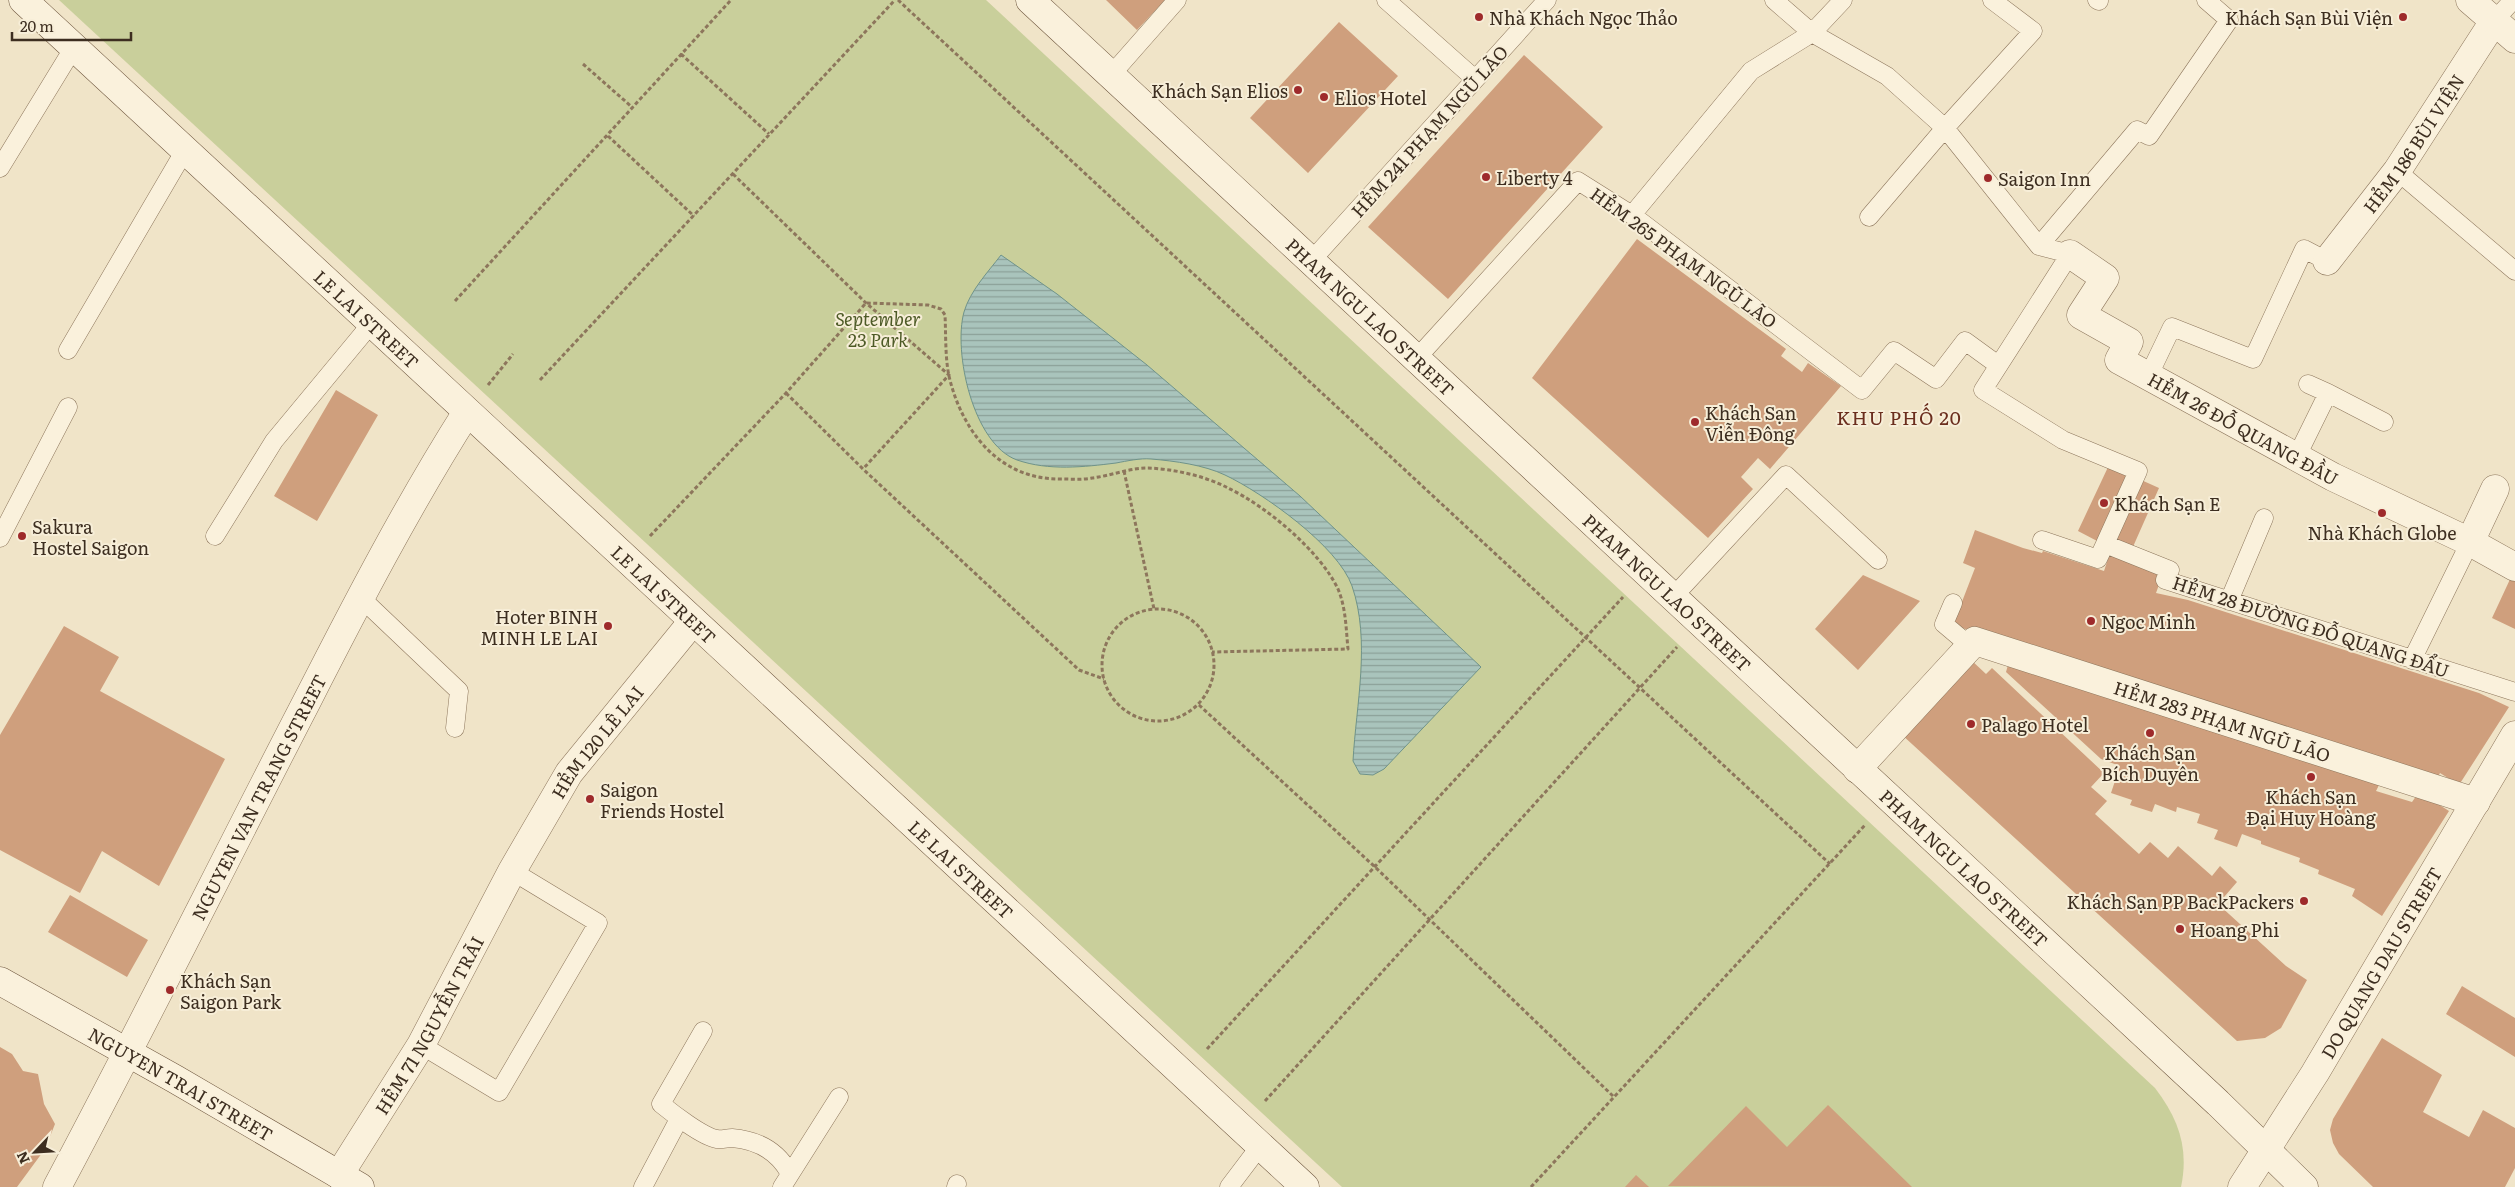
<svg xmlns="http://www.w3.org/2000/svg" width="2515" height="1187" viewBox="0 0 2515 1187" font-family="Literata,serif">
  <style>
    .green { fill: #c9cf9b }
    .water { fill: url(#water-rules); stroke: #6f938a }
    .building { fill: #cf9f7d }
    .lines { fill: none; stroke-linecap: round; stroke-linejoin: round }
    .service-casing { stroke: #8d765c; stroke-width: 19 }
    .pedestrian-casing { stroke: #8d765c; stroke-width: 29 }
    .minor-casing { stroke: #8d765c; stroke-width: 29 }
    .tertiary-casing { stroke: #8d765c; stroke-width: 29 }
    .secondary-casing { stroke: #6f573f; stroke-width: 29 }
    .path { stroke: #8d765c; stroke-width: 3; stroke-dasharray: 4 2.5; stroke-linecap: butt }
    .service { stroke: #faf1dc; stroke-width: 18 }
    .pedestrian { stroke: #faf1dc; stroke-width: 28 }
    .minor { stroke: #faf1dc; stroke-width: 28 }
    .tertiary { stroke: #faf1dc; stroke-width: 28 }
    .secondary { stroke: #faf1dc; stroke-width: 28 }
    .poi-dot { fill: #9e2a2b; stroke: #f7eed8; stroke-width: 2 }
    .labels { text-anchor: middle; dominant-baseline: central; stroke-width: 4; stroke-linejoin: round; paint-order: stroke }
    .poi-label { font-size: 18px; fill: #3d2e20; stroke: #f7eed8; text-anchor: start }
    .street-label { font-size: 18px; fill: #3d2e20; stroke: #f7eed8 }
    .park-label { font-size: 18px; font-style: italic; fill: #4d5a26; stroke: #f7eed8 }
    .neighbourhood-label { font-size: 19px; letter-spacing: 1px; fill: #6b2e1e; stroke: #f7eed8 }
  </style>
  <defs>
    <pattern id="water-rules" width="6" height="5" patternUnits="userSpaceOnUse" patternTransform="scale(1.25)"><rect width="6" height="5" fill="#a9c4bc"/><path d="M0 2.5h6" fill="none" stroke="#8ba098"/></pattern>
  </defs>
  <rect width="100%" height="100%" fill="#f0e4c8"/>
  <path class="green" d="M59,0h927l1169,1088c24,31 34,61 26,99h-839z"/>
  <path class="water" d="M1001,255l56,39 90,71 153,131 181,171 -97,102 -11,6 -13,-1 -7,-13c3,-56 18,-120 -1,-175 -14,-40 -89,-93 -127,-111 -21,-10 -50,-14 -74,-16 -11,-1 -24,2 -35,4 -32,4 -67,8 -99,-3 -44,-16 -64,-108 -53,-148 6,-21 24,-40 37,-57z"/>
  <path class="building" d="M1106,0h59l-28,30z
    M1339,22l59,54 -90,97 -58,-55z
    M1524,55l79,72 -155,172 -80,-72z
    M1637,239l149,110 -5,7 21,16 6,-9 33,23 -71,83 -12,-11 -17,19 12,12 -45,49 -176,-160z
    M336,390l42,25 -61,106 -43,-25z
    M2109,465l22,11 -32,66 -21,-11z
    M2139,479l20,9 -27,61 -21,-9z
    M1975,530l48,18 19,5 1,-2 61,20 7,-21 53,21 -8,22 32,7 291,93 30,14 -50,78 -19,-12 -4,8 -483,-156 22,-57 -12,-5z
    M1863,575l57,26 -62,69 -43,-41z
    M2512,575l3,1v53l-23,-11z
    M64,626l55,31 -19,34 125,68 -66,127 -57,-35 -22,42 -80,-43v-115z
    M1970,659l16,15 6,-6 112,105 -13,14 16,14 -12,13 44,40 11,-12 18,16 10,-12 34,30 8,-10 17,16 -19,22 68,62 21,14 -26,48 -16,10 -28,3 -336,-307z
    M2008,665l350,110 -1,3 22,7 -3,6 36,11 7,-10 30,19 -67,105 -30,-20 3,-7 -37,-15 1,-4 -20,-8 1,-4 -39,-14v-3l-19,-7 -5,13 -23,-8 4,-9 -21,-7 3,-9 -23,-7 -1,5 -21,-8 -3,8 -22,-7 2,-5 -21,-7 9,-27 -19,-7 -95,-87z
    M70,895l78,45 -21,37 -79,-45z
    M2462,986l53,32v39l-69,-43z
    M2382,1038l60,37 -19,37 46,25 14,-27 32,18v40l-10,19h-132l-34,-33 -6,-11 -3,-13 3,-11z
    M0,1047l12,7 11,17 15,3 6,30 11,20 -10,25 -28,38h-17z
    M1828,1105l84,82 -244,-1 78,-80 41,41z
    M1636,1175l13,12h-24z"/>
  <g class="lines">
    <g class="service-casing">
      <path id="service" d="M1386,0l89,79
        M1774,0l38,33 75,43 58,52 94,118 31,8 -87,136 80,50 75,31 -33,73 65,26 -5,10 350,112
        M2097,0l2,1
        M2494,21l19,-21
        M1111,75l66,-75
        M0,168l74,-121
        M2397,171l118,100
        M1632,215l119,-144 61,-38 31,-33
        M1869,217l76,-89 88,-97 -41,-31
        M2039,246l98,-116 12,6 80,-116 -23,-20
        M1311,261l236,-261
        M68,350l117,-200
        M1416,359l162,-178 54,34 230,175 32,-39 42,28 29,-38 33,24
        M2149,375l23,-48 81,32 51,-110 23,12
        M2308,384l20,9
        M2297,456l31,-63 56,29
        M215,536l59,-95 97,-117
        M0,538l68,-131
        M2042,540l56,19 7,-15
        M360,597l99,94 -4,37
        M1673,597l113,-122 92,85
        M2229,601l35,-83
        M1953,603l-9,21 26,22
        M2412,660l58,-118
        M703,1031l-42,73c11,9 42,33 56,35 5,1 10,-1 15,-1 25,2 45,13 57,34
        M421,1045l78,47 99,-169 -86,-52
        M643,1187l36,-68
        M782,1187l57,-90
        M956,1187l1,-3
        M1229,1187l31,-41"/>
    </g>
    <g class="pedestrian-casing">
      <g id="pedestrian">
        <path id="s1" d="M2327,261l70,-90 97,-150"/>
      </g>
    </g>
    <g class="minor-casing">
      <g id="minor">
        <path d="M2470,0l45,39"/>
        <path id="s2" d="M2070,254l35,24 -24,37 48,27 -10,18 214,117 137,65 45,25"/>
        <path d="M2470,542l25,-53"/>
        <path id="s3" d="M1857,769l118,-128 501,161"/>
        <path id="s4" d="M339,1175l82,-130 91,-174 57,-98 124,-152"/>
        <path id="s5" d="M57,1187c86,-161 166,-324 250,-486 50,-98 101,-196 160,-289"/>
      </g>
    </g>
    <g class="tertiary-casing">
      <g id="tertiary">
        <path id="s6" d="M2242,1187l73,-114 200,-338"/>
      </g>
    </g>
    <g class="secondary-casing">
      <g id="secondary">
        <path id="s7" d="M23,0l1282,1187"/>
        <path id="s8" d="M1030,0l1188,1103 86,84"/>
        <path id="s9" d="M0,981l175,98 185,108"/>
      </g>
    </g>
    <path class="path" d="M898,0l932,864
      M681,54l88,80
      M583,64l50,44
      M608,136l86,80
      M733,174l133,129 83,72 -86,94
      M455,301l276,-301
      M540,380l355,-380
      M488,385l25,-31
      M786,393l77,76 216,201 25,9
      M1124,471l30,138
      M650,536l136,-143 80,-90 62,2 13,4 4,6c1,20 0,42 4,61 13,56 51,104 112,103 10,0 21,1 31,-1 18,-2 37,-10 56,-10 26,1 57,8 80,20 38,18 92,63 110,101 8,19 8,40 10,60l-136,3
      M1102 665a56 56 0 1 1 112 0a56 56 0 1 1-112 0Z
      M1199,705l176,162 239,230
      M1207,1049l416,-452
      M1265,1101l412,-454
      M1531,1187l335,-363"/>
    <use href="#service" class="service"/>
    <use href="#pedestrian" class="pedestrian"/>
    <use href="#minor" class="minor"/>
    <use href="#tertiary" class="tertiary"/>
    <use href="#secondary" class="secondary"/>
  </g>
  <g class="poi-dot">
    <circle cx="1479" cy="17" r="5"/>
    <circle cx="2403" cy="17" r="5"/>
    <circle cx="1298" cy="90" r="5"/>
    <circle cx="1324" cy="97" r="5"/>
    <circle cx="1486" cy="177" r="5"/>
    <circle cx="1988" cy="178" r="5"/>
    <circle cx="1695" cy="422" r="5"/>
    <circle cx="2104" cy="503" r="5"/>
    <circle cx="2382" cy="513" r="5"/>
    <circle cx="22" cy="536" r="5"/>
    <circle cx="2091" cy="621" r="5"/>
    <circle cx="608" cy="626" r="5"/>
    <circle cx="1971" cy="724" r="5"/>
    <circle cx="2150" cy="733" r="5"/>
    <circle cx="2311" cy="777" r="5"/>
    <circle cx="590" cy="799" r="5"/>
    <circle cx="2304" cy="901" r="5"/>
    <circle cx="2180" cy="929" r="5"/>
    <circle cx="170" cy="990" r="5"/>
  </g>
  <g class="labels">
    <g class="poi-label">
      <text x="1489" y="17">Nhà Khách Ngọc Thảo</text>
      <text x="2393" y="17" text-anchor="end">Khách Sạn Bùi Viện</text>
      <text x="1288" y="90" text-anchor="end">Khách Sạn Elios</text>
      <text x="1334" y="97">Elios Hotel</text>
      <text x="1496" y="177">Liberty 4</text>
      <text x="1998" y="178">Saigon Inn</text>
      <text x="1705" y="412">Khách Sạn<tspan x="1705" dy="21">Viễn Đông</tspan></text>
      <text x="2114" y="503">Khách Sạn E</text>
      <text x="32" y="526">Sakura<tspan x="32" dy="21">Hostel Saigon</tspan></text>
      <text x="2382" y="532" text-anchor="middle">Nhà Khách Globe</text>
      <text x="598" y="616" text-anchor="end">Hoter BINH<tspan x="598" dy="21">MINH LE LAI</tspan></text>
      <text x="2101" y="621">Ngoc Minh</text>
      <text x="1981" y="724">Palago Hotel</text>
      <text x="2150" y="752" text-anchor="middle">Khách Sạn<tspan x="2150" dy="21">Bích Duyên</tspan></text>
      <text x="600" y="789">Saigon<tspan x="600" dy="21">Friends Hostel</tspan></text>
      <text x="2311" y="796" text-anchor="middle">Khách Sạn<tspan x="2311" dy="21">Đại Huy Hoàng</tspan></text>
      <text x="2294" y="901" text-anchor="end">Khách Sạn PP BackPackers</text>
      <text x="2190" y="929">Hoang Phi</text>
      <text x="180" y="980">Khách Sạn<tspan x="180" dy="21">Saigon Park</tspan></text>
    </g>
    <g class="street-label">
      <text transform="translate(1429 131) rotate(-48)">HẺM 241 PHẠM NGŨ LÃO</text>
      <text stroke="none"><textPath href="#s1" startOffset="146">HẺM 186 BÙI VIỆN</textPath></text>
      <text transform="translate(1684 257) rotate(36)">HẺM 265 PHẠM NGŨ LÃO</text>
      <text stroke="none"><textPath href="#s8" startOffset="465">PHAM NGU LAO STREET</textPath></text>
      <text stroke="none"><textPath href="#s7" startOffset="469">LE LAI STREET</textPath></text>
      <text stroke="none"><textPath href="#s2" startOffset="304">HẺM 26 ÐỖ QUANG ÐẦU</textPath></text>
      <text stroke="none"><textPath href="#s7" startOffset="874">LE LAI STREET</textPath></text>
      <text stroke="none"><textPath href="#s8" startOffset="870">PHAM NGU LAO STREET</textPath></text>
      <text transform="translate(2311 626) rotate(18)">HẺM 28 ĐƯỜNG ĐỖ QUANG ĐẨU</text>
      <text stroke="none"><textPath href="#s3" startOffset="434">HẺM 283 PHẠM NGŨ LÃO</textPath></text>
      <text stroke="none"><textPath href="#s4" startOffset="505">HẺM 120 LÊ LAI</textPath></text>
      <text stroke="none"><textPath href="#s5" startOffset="439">NGUYEN VAN TRANG STREET</textPath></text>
      <text stroke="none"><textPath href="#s8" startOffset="1275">PHAM NGU LAO STREET</textPath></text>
      <text stroke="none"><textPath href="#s7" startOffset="1279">LE LAI STREET</textPath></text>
      <text stroke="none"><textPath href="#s6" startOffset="264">DO QUANG DAU STREET</textPath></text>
      <text stroke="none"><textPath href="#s4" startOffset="175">HẺM 71 NGUYỄN TRÃI</textPath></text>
      <text stroke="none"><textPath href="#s9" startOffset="208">NGUYEN TRAI STREET</textPath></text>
    </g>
    <g class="park-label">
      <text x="878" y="318">September<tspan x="878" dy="21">23 Park</tspan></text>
    </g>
    <g class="neighbourhood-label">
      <text x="1899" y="417">KHU PHỐ 20</text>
    </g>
  </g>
  <g transform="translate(35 1152) rotate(245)" stroke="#f7eed8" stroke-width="4" paint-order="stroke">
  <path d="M0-4L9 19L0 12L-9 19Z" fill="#3d2e20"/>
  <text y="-8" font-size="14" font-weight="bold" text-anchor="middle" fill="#3d2e20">N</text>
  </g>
  <path d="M12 32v8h119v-8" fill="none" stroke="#3d2e20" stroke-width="2.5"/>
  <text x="20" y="32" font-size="15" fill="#3d2e20" stroke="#f7eed8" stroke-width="4" paint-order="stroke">20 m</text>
</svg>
